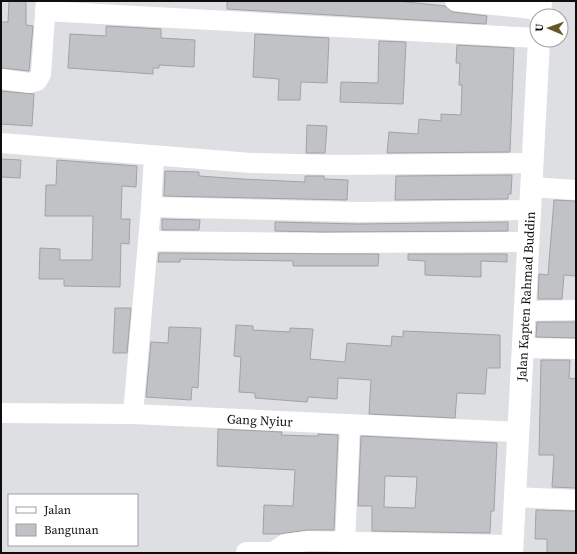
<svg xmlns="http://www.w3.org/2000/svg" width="577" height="554" viewBox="0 0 577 554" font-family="'Source Serif 4',serif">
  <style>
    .building { fill: #c1c2c5; stroke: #a1a2a5; fill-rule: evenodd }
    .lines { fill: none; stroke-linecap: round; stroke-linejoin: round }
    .minor { stroke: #fff; stroke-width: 20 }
    .primary { stroke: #fff; stroke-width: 22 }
    .labels { text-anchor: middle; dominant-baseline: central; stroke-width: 3.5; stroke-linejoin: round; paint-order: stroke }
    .street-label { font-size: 13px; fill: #0e0e0f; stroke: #fff }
  </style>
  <rect width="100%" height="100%" fill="#dedfe3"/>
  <path class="building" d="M9,1h17v24l7,1 -4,45 -28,-3v-46h7z
    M227,1h170l48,5 8,6 34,4 -1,8 -259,-15z
    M106,26l55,3v9l34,2 -1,27 -35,-2v3h-6v6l-85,-6 2,-34 36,2z
    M255,34l74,4 -2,45 -26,-1 -1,18h-22l1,-21 -26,-2z
    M379,41l27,1 -3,62 -63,-2 1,-20 37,1z
    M457,45l57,3 -4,104 -123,1 2,-21 29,2 1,-15 22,2v-7l20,1 1,-30h-3l1,-22h-4z
    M1,91l33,3 -2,32 -31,-2z
    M307,125l20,1 -2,27h-19z
    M1,159l20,1 -1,18 -19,-1z
    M57,160l80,6 -1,21 -14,-1 -1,33h9l-1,25 -8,-1 -1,44 -56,-1v-7h-25l1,-31 20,1v11h32l1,-44h-48l1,-31h10z
    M165,171l34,1v4l43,3 63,3v-6h19v3l24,1 -1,20 -183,-4z
    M512,175l-1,19h-3v5l-113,1 1,-24z
    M554,200l22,1v75l-12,-1 -2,24h-24l1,-25 9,1z
    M162,219l38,1 -1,10h-37z
    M275,222l83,2 150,-2v9l-186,1 -47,-1z
    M159,253l220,1 -1,12h-85v-5l-66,-1 -47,-1v3h-22z
    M408,254h99v8l-26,-1v16l-56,-2v-14l-17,-1z
    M115,308h16l-4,45h-14z
    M537,322h39v16l-40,-1z
    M236,325l17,1v4l37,2v-4l23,1 -3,30 35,3 2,-19 44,3 1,-10 11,1v-6l97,4v33h-13l-2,26 -28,-1 -2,25 -86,-4 2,-34 -33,-2 -1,21 -29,-2 -1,5 -52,-4v-5l-16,-1 2,-35 -7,-1z
    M169,327l32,1 -3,60 -6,-1 -1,13 -45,-3 5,-55 17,1z
    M541,360h29l-1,18 7,1v109l-24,-1 2,-32h-15z
    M218,429l64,3 -1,3 29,1h8v-2l20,1 -4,95h-26l-29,4h-16l1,-29 29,1 2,-36 -78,-4z
    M361,436l136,7 -3,68h-3l-1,22 -118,-2v-25h-14zM385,476l32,1 -2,31 -31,-1z
    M536,510l40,1v42h-29v-14h-12z"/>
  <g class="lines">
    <g class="minor">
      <path d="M455,1l86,9"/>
      <path d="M45,11l492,27"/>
      <path d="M1,79l29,4 7,-2 4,-7 5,-73"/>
      <path d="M1,143l250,20 83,2 198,-2"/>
      <path d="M531,187l45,3"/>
      <path d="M151,207l207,5 172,-2"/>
      <path d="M148,241l174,2 206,-1"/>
      <path d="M525,311l51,-1"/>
      <path d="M523,348l53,1"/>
      <path id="s1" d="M1,413l132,1 385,18"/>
      <path d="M133,414l18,-207 3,-51"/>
      <path d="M515,497l61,3"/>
      <path d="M345,543l5,-117"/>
      <path d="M246,552h27l12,-8 23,-3 204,4"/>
    </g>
    <g class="primary">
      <path d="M540,16l1,-15"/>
      <path id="s2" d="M512,553l27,-513"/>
    </g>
  </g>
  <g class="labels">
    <g class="street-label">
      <text stroke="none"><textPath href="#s2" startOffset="257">Jalan Kapten Rahmad Buddin</textPath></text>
      <text stroke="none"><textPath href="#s1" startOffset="259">Gang Nyiur</textPath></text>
    </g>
  </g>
  <rect width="577" height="554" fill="none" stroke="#0e0e0f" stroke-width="4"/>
  <rect x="8" y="494" width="130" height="52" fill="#ffffff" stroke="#9f9f9f"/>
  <rect x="16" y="507" width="20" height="6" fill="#ffffff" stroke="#9f9f9f"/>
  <text x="44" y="514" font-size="12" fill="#0e0e0f">Jalan</text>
  <rect x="16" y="524" width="20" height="12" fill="#c1c2c5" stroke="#9f9f9f"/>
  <text x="44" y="534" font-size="12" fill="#0e0e0f">Bangunan</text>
  <g transform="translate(549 28) rotate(272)"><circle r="19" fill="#ffffff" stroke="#9f9f9f"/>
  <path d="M0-3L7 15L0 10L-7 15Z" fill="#675725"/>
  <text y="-6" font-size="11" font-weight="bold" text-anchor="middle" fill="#0e0e0f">U</text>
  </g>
</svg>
